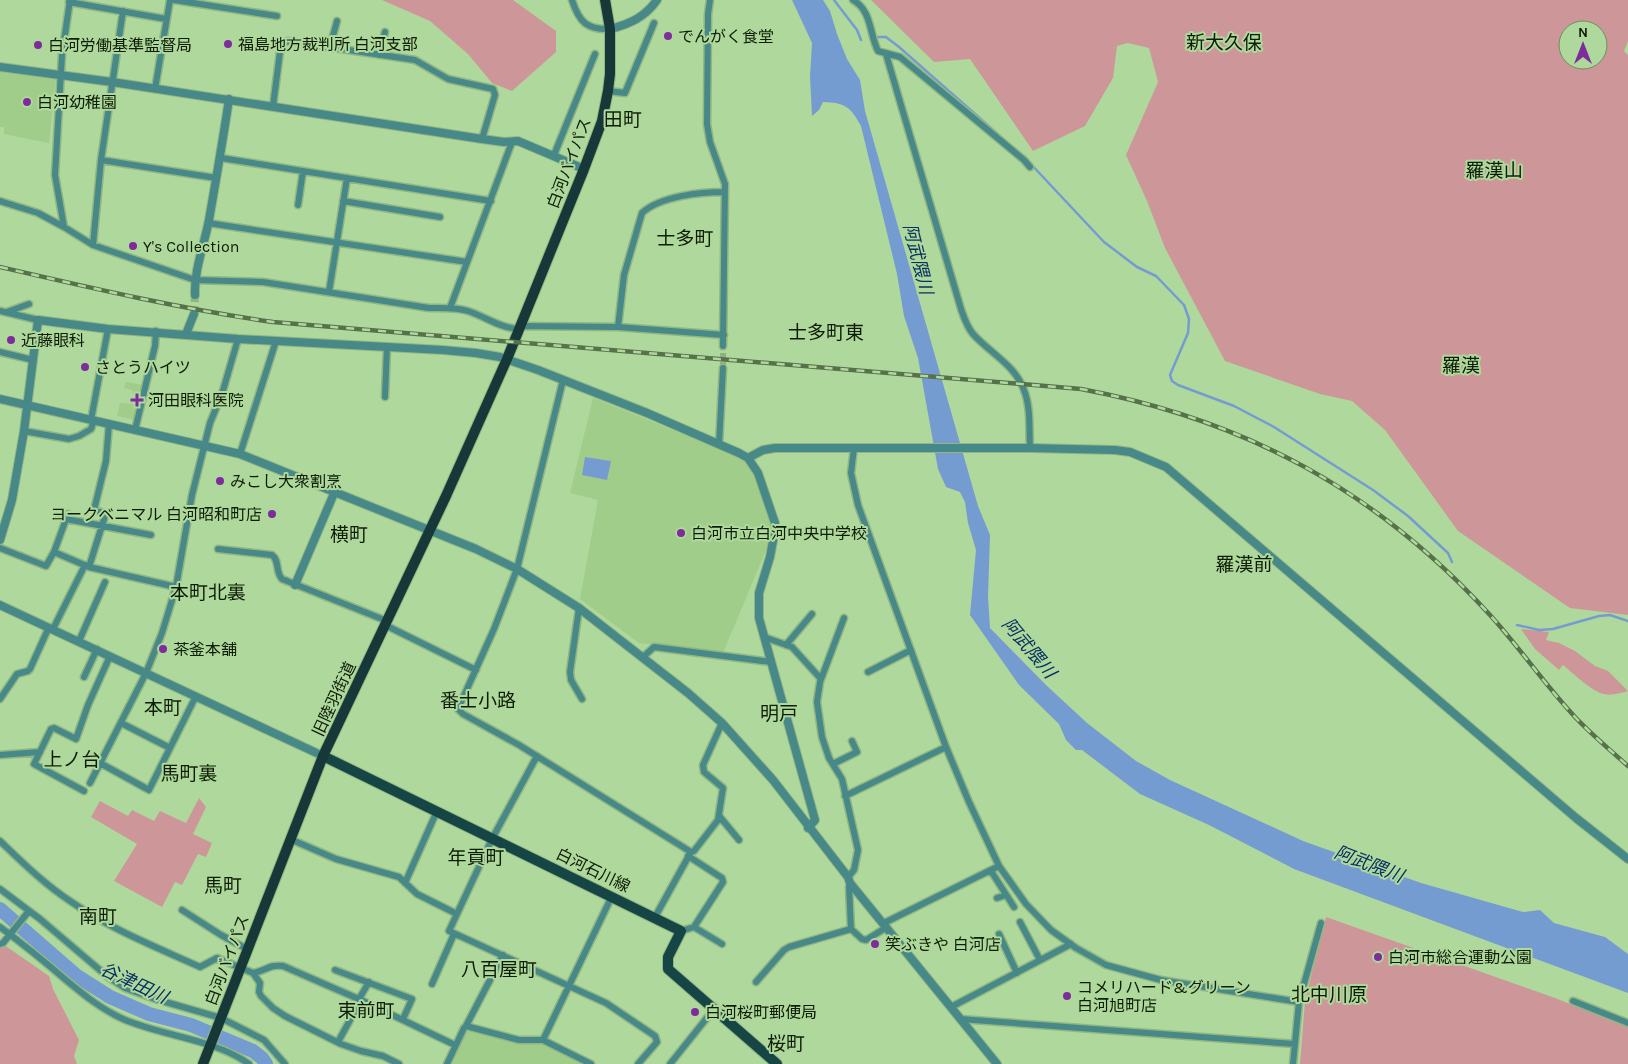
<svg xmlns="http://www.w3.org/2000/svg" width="1628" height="1064" viewBox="0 0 1628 1064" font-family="Karla,'Noto Sans JP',sans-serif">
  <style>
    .built { fill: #a0cd8a }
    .green { fill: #cd979a; fill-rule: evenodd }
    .water { fill: #759cd0 }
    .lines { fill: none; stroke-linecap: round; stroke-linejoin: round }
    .stream { stroke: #759cd0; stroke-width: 2.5 }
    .river { stroke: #759cd0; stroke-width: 14 }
    .minor-tunnel { stroke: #8fb37e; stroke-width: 6; stroke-dasharray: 6 3; stroke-linecap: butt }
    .tertiary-tunnel { stroke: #8fb37e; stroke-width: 8; stroke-dasharray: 8 4; stroke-linecap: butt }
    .minor-casing { stroke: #92b681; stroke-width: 9 }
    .tertiary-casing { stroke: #92b681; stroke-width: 10 }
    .primary-casing { stroke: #92b681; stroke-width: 12 }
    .trunk-casing { stroke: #92b681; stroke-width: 12 }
    .minor { stroke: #478889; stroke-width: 6 }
    .tertiary { stroke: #478889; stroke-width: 8 }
    .primary { stroke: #164546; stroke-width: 10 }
    .trunk { stroke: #163839; stroke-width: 10 }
    .rail-casing { stroke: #57714a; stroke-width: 4.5 }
    .rail { stroke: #afd89c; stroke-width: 2.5; stroke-dasharray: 8; stroke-linecap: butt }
    .poi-dot { fill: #7e2c9b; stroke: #afd89c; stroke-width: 2 }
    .labels { text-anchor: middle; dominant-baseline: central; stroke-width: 4; stroke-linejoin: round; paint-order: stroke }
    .poi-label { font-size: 16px; fill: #0e1d06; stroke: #afd89c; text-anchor: start }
    .street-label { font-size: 16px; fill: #0e1d06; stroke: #afd89c }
    .water-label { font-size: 18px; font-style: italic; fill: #093161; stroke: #afd89c }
    .quarter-label { font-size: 19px; fill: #0e1d06; stroke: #afd89c }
  </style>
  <rect width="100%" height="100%" fill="#afd89c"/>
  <path class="built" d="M0,70l56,6 -7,67 -45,-9v-7h-4z
    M126,382l17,3 -8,35 -18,-4 3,-13 13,1 3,-8 -4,-3v-3l-8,-2z
    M593,398l143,57 10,6 8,13 17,50 -2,19 -46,110 -84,-10 -59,-44 18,-99 -28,-7z
    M466,1030l52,14h24l42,20h-132z"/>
  <path class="green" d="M382,0h131l43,31v21l-44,39 -20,-8 -24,-29 -38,-33z
    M871,0h757v41l-4,10 4,4v560l-58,-7 -112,-77 -73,-101 -33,-29 -32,-7 -95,-33 -60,-113 -18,-47 -21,-46 32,-73 -9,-34 -21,-5 -11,3 -4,32 -28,48 -52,25 -63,-92 -36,3zM1568,30h30v30h-30z
    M1521,629l28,3 -3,8 13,3 16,8 20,15 13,5 20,20c-7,2 -17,5 -24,3 -12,-2 -31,-21 -41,-29l-4,5 -24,-21z
    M199,798l7,9 -13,27 19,9 -6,14 -8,-3 -16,31 -7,-3 -13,25 -48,-26 23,-37 -46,-27 9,-16 28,15 4,-6 22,11 6,-10 26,12z
    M1326,917l229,81 73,29v37h-328l5,-63z
    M0,942l49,34 4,13 26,51 -5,16 3,8h-77z"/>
  <path class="water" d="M792,0h31l7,11 7,23 10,25 13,21 5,31 113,395 12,29 -2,62 2,31 56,57 41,38 49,38 34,19 133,61 118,42 102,29 17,-2 14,13 51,14 23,17v39l-334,-124 -85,-44 -69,-31 -58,-44h-6l-10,-10 -7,-16 -40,-39 -49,-70 6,-65 -8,-27 -3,-21 -5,-10 -14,-5 -8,-18 -20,-111 -14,-42 -7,-42 -36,-148c-11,-20 -16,-23 -38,-24l-4,8 -7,6 -2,-39 2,-34z
    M585,457l26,4 -4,19 -25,-5z"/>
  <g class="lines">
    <path class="stream" d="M834,0l23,30 4,10
      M878,37h8l13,10 101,89
      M1028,161l76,81 33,25 19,9 28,29 5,14 -1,14 -18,42 2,6 6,4 56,21 40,21 99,63 35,26 40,37 4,9
      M1517,625l22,5 14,-1 46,-13 11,-1 18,6"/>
    <path class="river" d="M0,909l77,67 33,21 39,17 42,11 62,26 9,7 4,6"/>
    <path class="minor-tunnel" d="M723,368v-22"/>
    <path class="tertiary-tunnel" d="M194,314l1,-19"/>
    <g class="minor-casing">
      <path id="minor" d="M174,0l103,16
        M572,0c7,22 15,30 38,29
        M710,0l-2,14 -1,110 3,18 15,42 -2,162
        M853,0c19,11 16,33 25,51l22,6 124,103 6,7
        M69,2l97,17
        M330,47l7,-26
        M886,54l75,255c3,9 6,18 12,25 17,19 42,31 51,56 7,18 5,39 6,58
        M379,55l6,-23
        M155,89l15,-89
        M608,91l17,2 29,-70
        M273,106l8,-62 7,-3 127,19 33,19 45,10 2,6 -13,44
        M554,155l41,-101
        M221,158l270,43
        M101,160l115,18
        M0,201l38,12 26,14 29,18 102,35 68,2 166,26c12,0 27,-1 39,3 18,6 32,17 51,18
        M343,201l97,16
        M298,205l5,-34
        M208,223l259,39
        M64,227l-9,-52 7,-120 8,-55
        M93,245l8,-85 22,-149
        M329,292l18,-114
        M450,308l62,-166
        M0,311l38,9
        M7,312l22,-8
        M521,326l97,1 106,8
        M618,327l6,-52 18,-62c18,-17 59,-21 83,-21
        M0,352l33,8
        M563,380l-46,189 -23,60 -36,80 5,5 56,31 172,107 -36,65
        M385,397l2,-50
        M91,420l17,-91
        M135,430l20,-84 1,-15
        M24,431l45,8 10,-3 12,-7 3,-9
        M719,445l4,-77
        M854,448l-3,25 7,32 88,242 23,55 30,64 27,38 25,26 25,18 30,17 55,15 138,22
        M240,454l36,-113
        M66,519l85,16
        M0,548l46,18 8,-14 14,-38
        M218,549l54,6c8,6 3,17 10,24l105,42
        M54,552l35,15 87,20
        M89,567l16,-51 -1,-3 -10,-3 12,-49 3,-37
        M579,608l-9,64 1,8 11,19
        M844,618l-24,64 -3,20 5,35 7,21 13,21 16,71 -4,20 -6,7
        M385,625l91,45
        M53,629l32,-64
        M764,637l28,10 29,32
        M79,641l26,-59
        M786,645l26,-31
        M643,657l11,-10 117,15
        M868,672l43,-22
        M84,677l13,-28
        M0,699l17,-25 11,-3 2,-2 19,-42
        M121,723l49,25
        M0,755l40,-3
        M537,756l-45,83 -43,92 157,72 49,33 2,6 -19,22
        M100,763l49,27 47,-94
        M833,764l24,-12 -5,-11
        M90,783l56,-110 16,-40 14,-46 16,-92 18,-72 12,-29 16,-55
        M84,791l-50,-27 17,-35 3,-1 22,11 12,-34 22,-49
        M845,796l101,-49
        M720,817l19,23
        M290,839l46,20 63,18 18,17 40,20
        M0,841c22,21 44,43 70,60 40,28 86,46 130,66l17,-9 36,15
        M691,852l3,-1 24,-31 5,-32 -19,-16 -1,-7 19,-42
        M688,856l34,22 1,4 -29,45
        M991,871l23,36
        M405,883l32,-72
        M850,883l-1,4 2,42 11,10 4,1 21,-13
        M0,889l40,30 68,58 17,11 30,11 66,19 43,22 21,24
        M997,898l9,-3
        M182,910l39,25 26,14
        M1020,922l20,38
        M884,923l115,-57
        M0,927c23,17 45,35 66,53 18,15 35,29 57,39 38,17 92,20 126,45
        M681,931l13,-4 28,17
        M999,934l18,39
        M0,944l3,-1 26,-32
        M335,970l77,29 -9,20
        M756,982l28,-32 5,-3 62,-18
        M432,984l22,-50
        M359,999l10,-17
        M1573,1001l55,22
        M951,1007l120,-63
        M960,1019l335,25
        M466,1026l37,-71
        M543,1040l69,-144
        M338,1042l23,-42
        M399,1064l-16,-8 -22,-5 -20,-7 -56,-28 -12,-8 -12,-12 -2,-4 1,-9 -7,-10c13,-2 16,-9 30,-7l78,34 94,45
        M447,1064l17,-36 2,-2 53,14h24l48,24
        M670,1064l44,-55
        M1293,1064l6,-62 22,-79"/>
    </g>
    <g class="tertiary-casing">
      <path id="tertiary" d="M610,29c20,-5 35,-12 47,-29
        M0,67l112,15 370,57 22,3 14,-1 66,28
        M195,295c-1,-25 9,-49 14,-75 7,-40 14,-80 20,-121
        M186,334l8,-20
        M0,399l240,55 236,95 41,20 62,39 109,85 34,30 51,57 75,97 2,6 147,181
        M748,458l15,-8 12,-2h255l85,2 15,2 36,15 410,351 52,41
        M0,540l12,-40 12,-69 14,-111 70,9 130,10 205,11 33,3 24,4 38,13 109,43 92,40 9,5 10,15 17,50 -2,18 -3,16 -11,36v25l56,202 -7,8
        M295,585l40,-94
        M0,605l323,151"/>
    </g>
    <g class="primary-casing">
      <path id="primary" d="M323,756l358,175 -13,26v12l109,95"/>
    </g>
    <g class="trunk-casing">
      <path id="trunk" d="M203,1064l120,-308 123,-260 61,-137 77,-190 18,-48 6,-30 2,-17v-45l-5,-29"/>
    </g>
    <use href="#minor" class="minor"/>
    <use href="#tertiary" class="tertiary"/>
    <use href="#primary" class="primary"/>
    <use href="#trunk" class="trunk"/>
    <g class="rail-casing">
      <path id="rail" d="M0,267c91,21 181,42 273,55l808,67c165,31 296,102 409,226 30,33 55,70 85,102 16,17 35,33 53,49"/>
    </g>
    <use href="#rail" class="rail"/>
  </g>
  <g class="poi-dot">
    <circle cx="668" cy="36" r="5"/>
    <circle cx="228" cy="44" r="5"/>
    <circle cx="38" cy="45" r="5"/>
    <circle cx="27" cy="102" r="5"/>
    <circle cx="133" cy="246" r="5"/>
    <circle cx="11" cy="340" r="5"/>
    <circle cx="85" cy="367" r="5"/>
    <path d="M134.5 392.5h5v5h5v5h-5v5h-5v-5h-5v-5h5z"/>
    <circle cx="220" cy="481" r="5"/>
    <circle cx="272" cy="514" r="5"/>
    <circle cx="681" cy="533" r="5"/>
    <circle cx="163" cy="649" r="5"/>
    <circle cx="875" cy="944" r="5"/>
    <circle cx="1378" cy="957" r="5"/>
    <circle cx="1067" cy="996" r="5"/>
    <circle cx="695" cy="1012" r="5"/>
  </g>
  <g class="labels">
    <g class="poi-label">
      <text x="678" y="36">でんがく食堂</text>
      <text x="238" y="44">福島地方裁判所 白河支部</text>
      <text x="48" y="45">白河労働基準監督局</text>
      <text x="37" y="102">白河幼稚園</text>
      <text x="143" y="246">Y's Collection</text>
      <text x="21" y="340">近藤眼科</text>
      <text x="95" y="367">さとうハイツ</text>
      <text x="148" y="400">河田眼科医院</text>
      <text x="230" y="481">みこし大衆割烹</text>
      <text x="262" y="514" text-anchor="end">ヨークベニマル 白河昭和町店</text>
      <text x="691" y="533">白河市立白河中央中学校</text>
      <text x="173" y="649">茶釜本舗</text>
      <text x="885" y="944">笑ぶきや 白河店</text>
      <text x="1388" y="957">白河市総合運動公園</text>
      <text x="1077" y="987">コメリハード&amp;グリーン<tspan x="1077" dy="18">白河旭町店</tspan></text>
      <text x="705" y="1012">白河桜町郵便局</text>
    </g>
    <g class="street-label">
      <text transform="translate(569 163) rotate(-69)">白河バイパス</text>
      <text transform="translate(334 699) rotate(-65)">旧陸羽街道</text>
      <text transform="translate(593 870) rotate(26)">白河石川線</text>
      <text transform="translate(227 960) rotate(-69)">白河バイパス</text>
    </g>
    <g class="water-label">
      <text transform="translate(918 259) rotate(76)">阿武隈川</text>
      <text transform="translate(1029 648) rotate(50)">阿武隈川</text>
      <text transform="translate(1369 864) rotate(21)">阿武隈川</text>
      <text transform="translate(134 983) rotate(25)">谷津田川</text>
    </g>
    <g class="quarter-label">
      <text x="1224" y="43">新大久保</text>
      <text x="623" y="120">田町</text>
      <text x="1494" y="171">羅漢山</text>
      <text x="685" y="239">士多町</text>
      <text x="826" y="333">士多町東</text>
      <text x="1461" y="366">羅漢</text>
      <text x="349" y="535">横町</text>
      <text x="1244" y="565">羅漢前</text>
      <text x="208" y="593">本町北裏</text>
      <text x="478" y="701">番士小路</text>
      <text x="163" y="708">本町</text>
      <text x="779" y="714">明戸</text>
      <text x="72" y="760">上ノ台</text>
      <text x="189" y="774">馬町裏</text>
      <text x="476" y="858">年貢町</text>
      <text x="223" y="886">馬町</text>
      <text x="98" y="917">南町</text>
      <text x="499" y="970">八百屋町</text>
      <text x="1329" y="995">北中川原</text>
      <text x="366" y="1011">束前町</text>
      <text x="786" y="1044">桜町</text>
    </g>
  </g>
  <g transform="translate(1583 45)"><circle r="24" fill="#afd89c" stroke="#6f8d60"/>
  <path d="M0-4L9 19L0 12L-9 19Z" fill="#7e2c9b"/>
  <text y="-8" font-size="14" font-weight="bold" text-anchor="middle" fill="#0e1d06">N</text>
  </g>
</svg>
